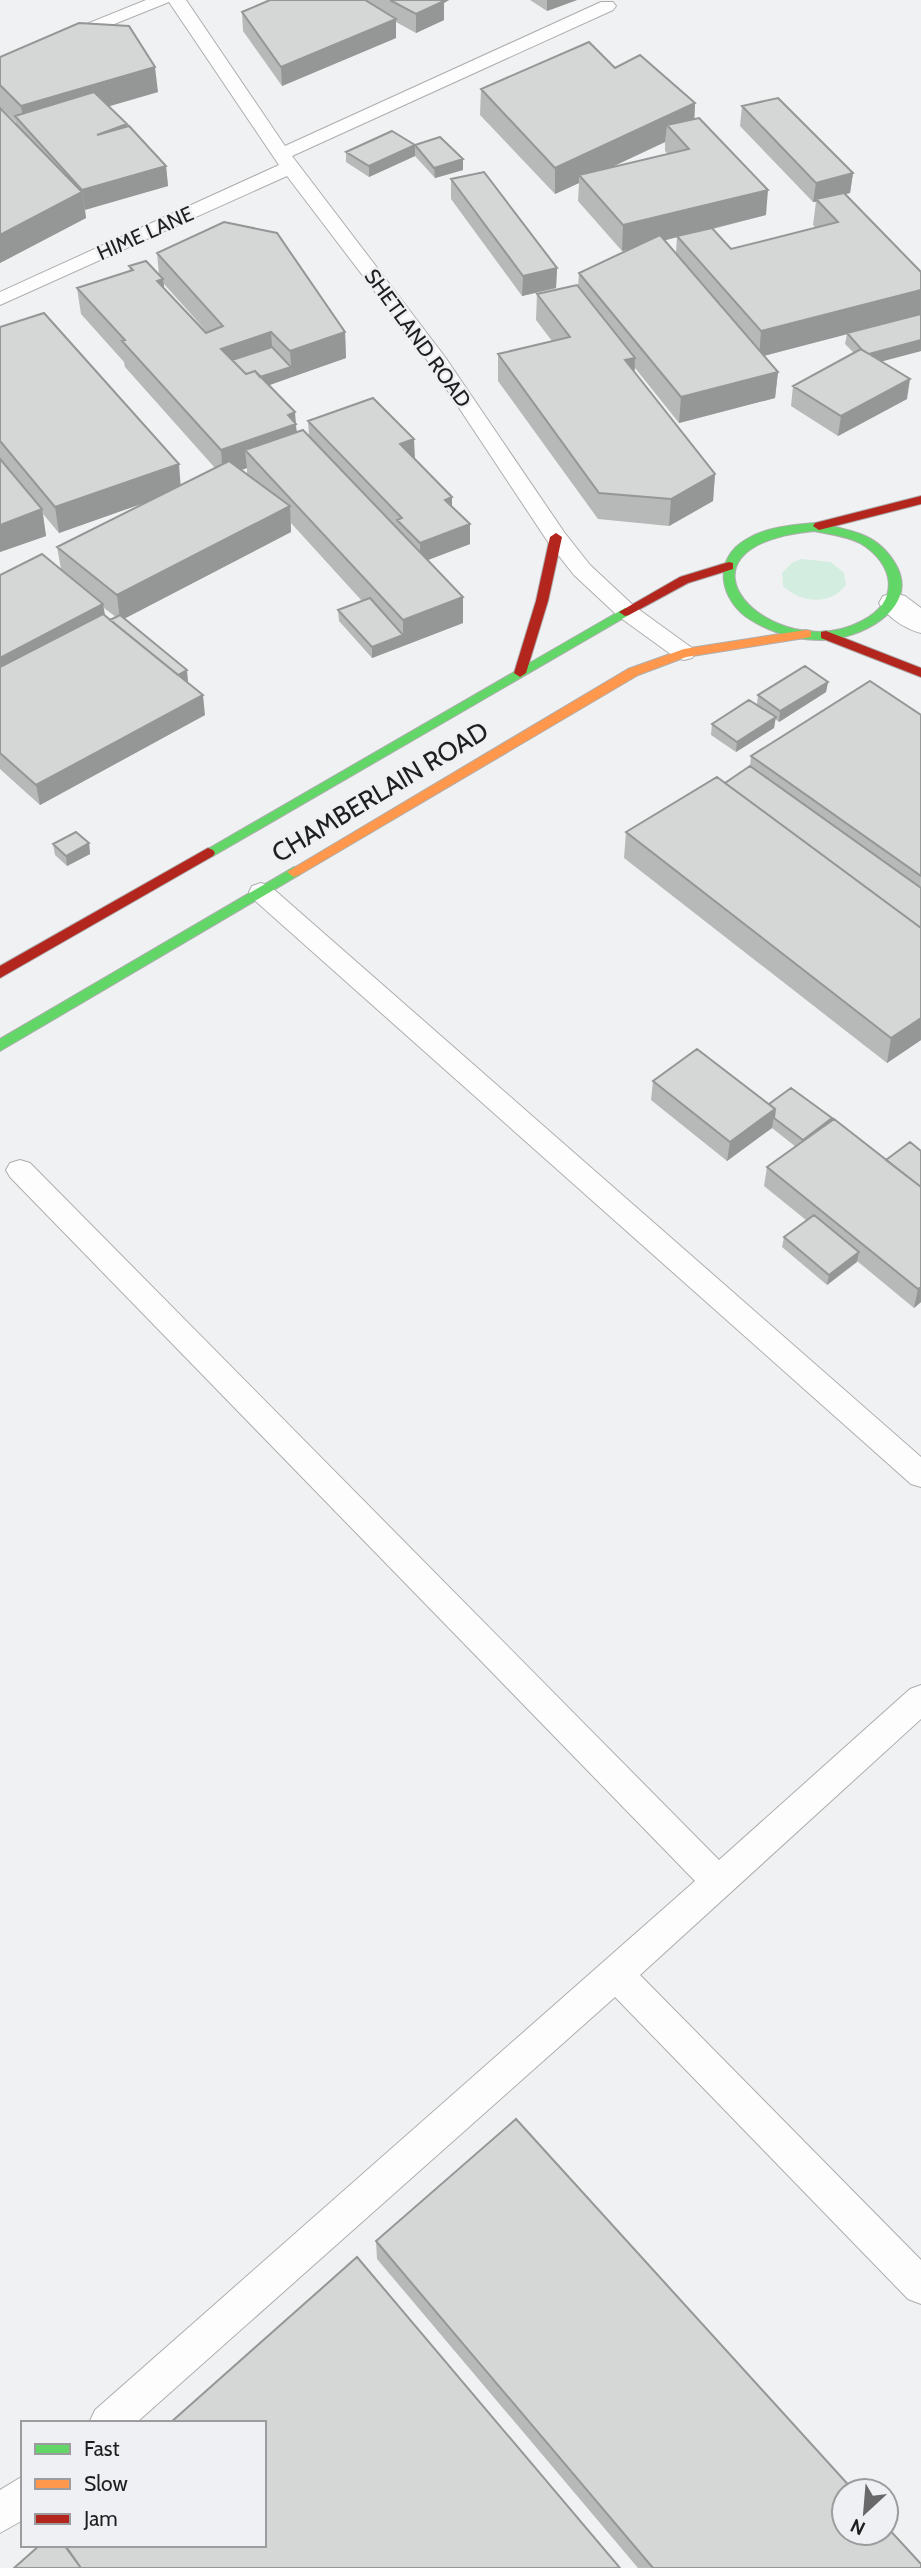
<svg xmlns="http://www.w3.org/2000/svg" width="921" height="2568" viewBox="0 0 921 2568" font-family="Cabin,sans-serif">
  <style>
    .green { fill: #d3ede0 }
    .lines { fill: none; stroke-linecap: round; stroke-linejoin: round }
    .lane-casing { stroke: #aeaeaf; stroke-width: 2 }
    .street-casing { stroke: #aeaeaf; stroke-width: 2 }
    .fast-casing { stroke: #aeaeaf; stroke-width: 2 }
    .slow-casing { stroke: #aeaeaf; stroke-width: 2 }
    .jam-casing { stroke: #aeaeaf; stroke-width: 2 }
    .lane { fill: #fdfdfd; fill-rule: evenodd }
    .street { fill: #fdfdfd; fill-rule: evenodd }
    .fast { fill: #63d668; fill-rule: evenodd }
    .slow { fill: #ff974d; fill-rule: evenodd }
    .jam { fill: #b3261e; fill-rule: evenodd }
    .wall { fill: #b7b8b8; fill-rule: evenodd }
    .shaded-wall { fill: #959696 }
    .building { fill: #d5d6d6; stroke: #959696; stroke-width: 2 }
    .labels { text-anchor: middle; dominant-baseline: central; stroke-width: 5; stroke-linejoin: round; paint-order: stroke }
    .far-street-label { font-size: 21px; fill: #1f1f20; stroke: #eff0f3 }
    .street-label { font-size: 26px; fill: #1f1f20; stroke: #eff0f3 }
  </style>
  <rect width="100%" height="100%" fill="#f0f1f2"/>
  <path class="green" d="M801,559l30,3 13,11 2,12c-16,21 -45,18 -63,1l-1,-13 10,-10z"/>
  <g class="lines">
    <g class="lane-casing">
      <path id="lane" d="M146,0h40l99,146 316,-144h12l3,4 -3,4 -321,146 153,201 119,175 26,33 44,41 58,42 3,5 -3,5 -8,2 -8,-2 -58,-42 -44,-41 -26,-33 -118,-178 -143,-188 -287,129v-13l279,-127 -110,-163 -169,68v-11z
        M261,883l9,3 651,571v30l-10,-3 -659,-586 -3,-6 3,-6z
        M20,1160l10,3 689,697 191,-171 11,-4v34l-281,256 281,285v44l-13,-5 -293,-302 -479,426h-47l6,-13 600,-529 -685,-704 -4,-7 4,-7z
        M23,2476v44l-23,13v-43z"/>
    </g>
    <g class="street-casing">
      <path id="street" d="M894,593l11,3 16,12v25c-16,-4 -34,-16 -42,-30l4,-7z"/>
    </g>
    <g class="fast-casing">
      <path id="fast" d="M814,523c17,3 35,6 51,13 14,6 24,17 31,29 25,45 -39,75 -74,75 -25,0 -50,-7 -71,-20 -31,-19 -40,-61 -4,-81 20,-12 45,-14 67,-16zM814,531c15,3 32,5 46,12 35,21 41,58 2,78 -88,47 -210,-74 -48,-90z
        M625,608l4,1v6l-416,241h-10l-2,-3z
        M294,867l7,5 -2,3 -299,176v-12z"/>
    </g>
    <g class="slow-casing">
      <path id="slow" d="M806,630l5,1v6l-125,20 -48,18 -339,200 -5,2 -7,-5 341,-203 56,-20z"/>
    </g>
    <g class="jam-casing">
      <path id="jam" d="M921,496v8l-102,26 -6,-4 2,-3z
        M556,533l6,4 -14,64 -22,72 -6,4 -6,-4 22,-72 14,-64z
        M729,562l4,1v6l-45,14 -59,32 -4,1 -6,-4 61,-35z
        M826,631l95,37v9l-100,-39v-6z
        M208,848l5,2 2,3 -2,3 -213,122v-12z"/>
    </g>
    <use href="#lane" class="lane"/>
    <use href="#street" class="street"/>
    <use href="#fast" class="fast"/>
    <use href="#slow" class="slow"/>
    <use href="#jam" class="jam"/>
  </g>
  <path class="wall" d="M270,0h179l-5,3v17l-28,13 -20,-11v16l-114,48 -39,-55 -1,-19z
    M530,0h47l-30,11z
    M0,57l158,35 -49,14 57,60 2,20 -83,23 1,9 -86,45v-155l16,16v-2l-16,-15z
    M615,68l80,35 -1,16 72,96 -53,14 18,20 85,-21 -3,-3 3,-23h-3l-73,-76 2,-20 111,67 -3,20 -5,1 76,96v61l-40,10 26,38 -69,37 -47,-30 2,-20 61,-33 -9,-9 2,-10 -83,22 14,16 -3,26 -96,25 -44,-55 -1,4 81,102 -2,27 -44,25 -71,-7 -100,-138v-27l54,-13 -16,-21 1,-26 41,-8 1,-13 49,-23 -6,1 -44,-50 1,-18 -24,11 -75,-79 1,-26zM665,142v9l3,3 -56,13zM677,237l-1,16 -11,-13z
    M415,145v11l-46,21 -23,-15v-10z
    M415,145l48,25 -28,8 -20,-22z
    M451,179l106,89 -1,20 -34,8 -71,-97z
    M157,253l188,79 1,26 -77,27 26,38 2,9 12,4 -1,-15 106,38 38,48 18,37 -42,16 35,63 -91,35 -33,-37 -1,-11 24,-9 -71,-78v9l-166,86 63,63 -2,1 19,33 -165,90 -40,-36v-194l61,-6 -4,-22 89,-45 -87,31 -16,-19 3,22 -46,16v-225l181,158 34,-17 -90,-101 -1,-5 -43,-48 -4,-26 53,-17 -1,-5 30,9zM164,284l43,48 -43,-44zM247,468v6l-5,-4zM104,608l12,9 -6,3 -5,-5z
    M828,682l-2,10 -47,30 -4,-3 -1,9 -38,24 -25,-17 1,-11 45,-20 1,-9z
    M921,715v325l-34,23 -263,-205 2,-26 99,-49 25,-17 1,-10z
    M89,843l1,11 -23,12 -12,-11 -2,-11z
    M653,1081l116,23 63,17 54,39 35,-9v151l-7,6 -57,-47 -30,24 -45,-38 2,-10 22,-17 -42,-34 3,-19 29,-20 -24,-19 -45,33 -76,-61z
    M376,2241l545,327h-283l-261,-309z"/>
  <path class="shaded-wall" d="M427,0h22l-5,3v17l-28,13v-19z
    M547,0h30l-30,11z
    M396,19v19l-114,48 -1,-19z
    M155,67l3,25 -130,38 -4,-4 -3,-20z
    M695,103l-1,26 -27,-4 -2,17 -81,38 -5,-5v8l-24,11v-26z
    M415,145v11l-46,21v-11z
    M463,159v11l-28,8 -1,-10z
    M166,166l2,20 -83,24 -3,-20z
    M853,173l-3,20 -32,8 -2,-2v3h-3l3,-19z
    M768,190l-2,25 -144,36 1,-26z
    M82,192l4,26 -86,45v-28z
    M557,268l-1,20 -34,8 1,-20z
    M163,279l3,26 -9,-24z
    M921,290v25l-162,42 2,-26z
    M271,332l2,26 -43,14 -9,-23z
    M345,332l1,26 -54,19 -2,-26z
    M921,340v11l-56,15 2,-11z
    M635,358l-1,26 -9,-24z
    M291,367l1,10 -50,18 -1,-11z
    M778,372l-3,26 -96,25 2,-26z
    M910,379l-3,20 -69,37 3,-20z
    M295,412l3,38h-53l2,18 -24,8 -2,-26z
    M414,439l1,20 -15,-15z
    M179,464l2,26 -122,43 -4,-26z
    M715,474l-2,27 -44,25 2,-27z
    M452,497v20l-7,-17z
    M290,506l1,26 -171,89 -3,-26z
    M42,509l4,27 -46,16v-27z
    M470,524v20l-50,19v-20z
    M463,597v26l-91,35v-11l31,-12v-15z
    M103,604l3,20 -106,62v-28z
    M187,670l1,11 -15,8 -1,-11z
    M828,682l-2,10 -47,30 1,-11z
    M203,695l2,20 -165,90 -4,-20z
    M776,717l-2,11 -38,24 1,-10z
    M89,843l1,11 -23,12 -1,-10z
    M921,1018v22l-34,23 4,-25z
    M775,1109l-3,19 -45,33 3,-19z
    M832,1118l-1,11 -29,22 1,-11z
    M859,1252l-2,10 -30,23 2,-10z
    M921,1287v15l-7,6 4,-19z"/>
  <path class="building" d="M270,0h95l31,19 -115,48 -39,-55z
    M390,0h52l2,1 -28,13z
    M79,23l50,3 26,41 -134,39 -21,-21v-28z
    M589,42l26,26 25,-13 55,48 -140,65 -74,-79z
    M94,92l33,32 -30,11 32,-9 37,40 -84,24 -67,-74z
    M778,98l75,75 -37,10 -74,-77z
    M0,108l82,84 -82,43z
    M699,118l69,72 -145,35 -44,-50 110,-26 -22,-24z
    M392,131l23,14 -46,21 -23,-14z
    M440,137l23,22 -29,9 -19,-23z
    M484,172l73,96 -34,8 -72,-97z
    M844,193l77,79v18l-160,41 -84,-95 35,-8 19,21 107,-27 -22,-23z
    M224,222l53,11 68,99 -55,19 -19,-19 -50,17 25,25 9,-3 40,41 -7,3 8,9 -75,26 -99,-109 3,-1 -48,-52 56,-18 -4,-4 17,-5 17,18 -6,2 49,52 17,-7 -66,-73z
    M660,235l118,137 -97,25 -102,-124z
    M577,285l58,73 -10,2 90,114 -44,25 -72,-6 -101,-139 72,-17 -33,-43z
    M44,313l135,151 -124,43 -55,-66v-114z
    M921,314v26l-52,14 -7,-4 -15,-17z
    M272,347l19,20 -31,10 -5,-6 -9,3 -14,-14z
    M861,349l49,30 -69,37 -48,-30z
    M373,398l41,41 -14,5 52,53 -7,3 25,24 -50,19 -23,-23 5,-2 -94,-97z
    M303,430l160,167 -60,23 -158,-170z
    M0,459l42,50 -42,16z
    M229,461l61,45 -173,89 -60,-48z
    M42,554l61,50 -103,54v-83z
    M370,598l33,37 -31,12 -34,-37z
    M103,614l100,81 -167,90 -36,-32v-86z
    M120,615l67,55 -9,5 -68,-55z
    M805,666l23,16 -48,29 -22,-16z
    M870,681l51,34v161l-170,-120z
    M749,700l27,17 -39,25 -25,-18z
    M750,766l171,122v40l-196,-145z
    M717,777l204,151v90l-30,20 -265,-206z
    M76,832l13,11 -23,13 -13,-12z
    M697,1049l78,60 -45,33 -77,-61z
    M791,1088l41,30 -29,22 -29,-22 1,-9 -6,-5z
    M834,1119l87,68v100l-3,2 -151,-122z
    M910,1142l11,9v36l-35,-27z
    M814,1215l45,37 -30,23 -45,-38z
    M516,2119l338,372h-10v42h42v-7l35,38v4h-268l-277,-327z
    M357,2257l263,311h-539l-16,-23h199v-122h-94z
    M40,2545h24l17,23h-67z"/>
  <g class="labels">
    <g class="far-street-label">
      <text transform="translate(145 233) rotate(-24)">HIME LANE</text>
      <text transform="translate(418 338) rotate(54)">SHETLAND ROAD</text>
    </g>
    <g class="street-label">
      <text transform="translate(380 792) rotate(-31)">CHAMBERLAIN ROAD</text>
    </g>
  </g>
  <rect x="21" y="2421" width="245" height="126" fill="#eff0f3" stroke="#9c9c9f" stroke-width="2"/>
  <rect x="35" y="2444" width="35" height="10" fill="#63d668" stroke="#9c9c9f" stroke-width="2"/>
  <text x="84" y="2456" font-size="21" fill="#1f1f20">Fast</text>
  <rect x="35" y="2479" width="35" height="10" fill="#ff974d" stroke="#9c9c9f" stroke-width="2"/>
  <text x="84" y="2491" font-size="21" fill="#1f1f20">Slow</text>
  <rect x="35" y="2514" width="35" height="10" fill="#b3261e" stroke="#9c9c9f" stroke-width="2"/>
  <text x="84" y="2526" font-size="21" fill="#1f1f20">Jam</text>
  <g transform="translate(865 2512) rotate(206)"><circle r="33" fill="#eff0f3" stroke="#9c9c9f" stroke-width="2"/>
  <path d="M0-5L12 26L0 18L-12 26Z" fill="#68686a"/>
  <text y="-10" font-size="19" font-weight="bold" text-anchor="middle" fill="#1f1f20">N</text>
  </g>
</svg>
